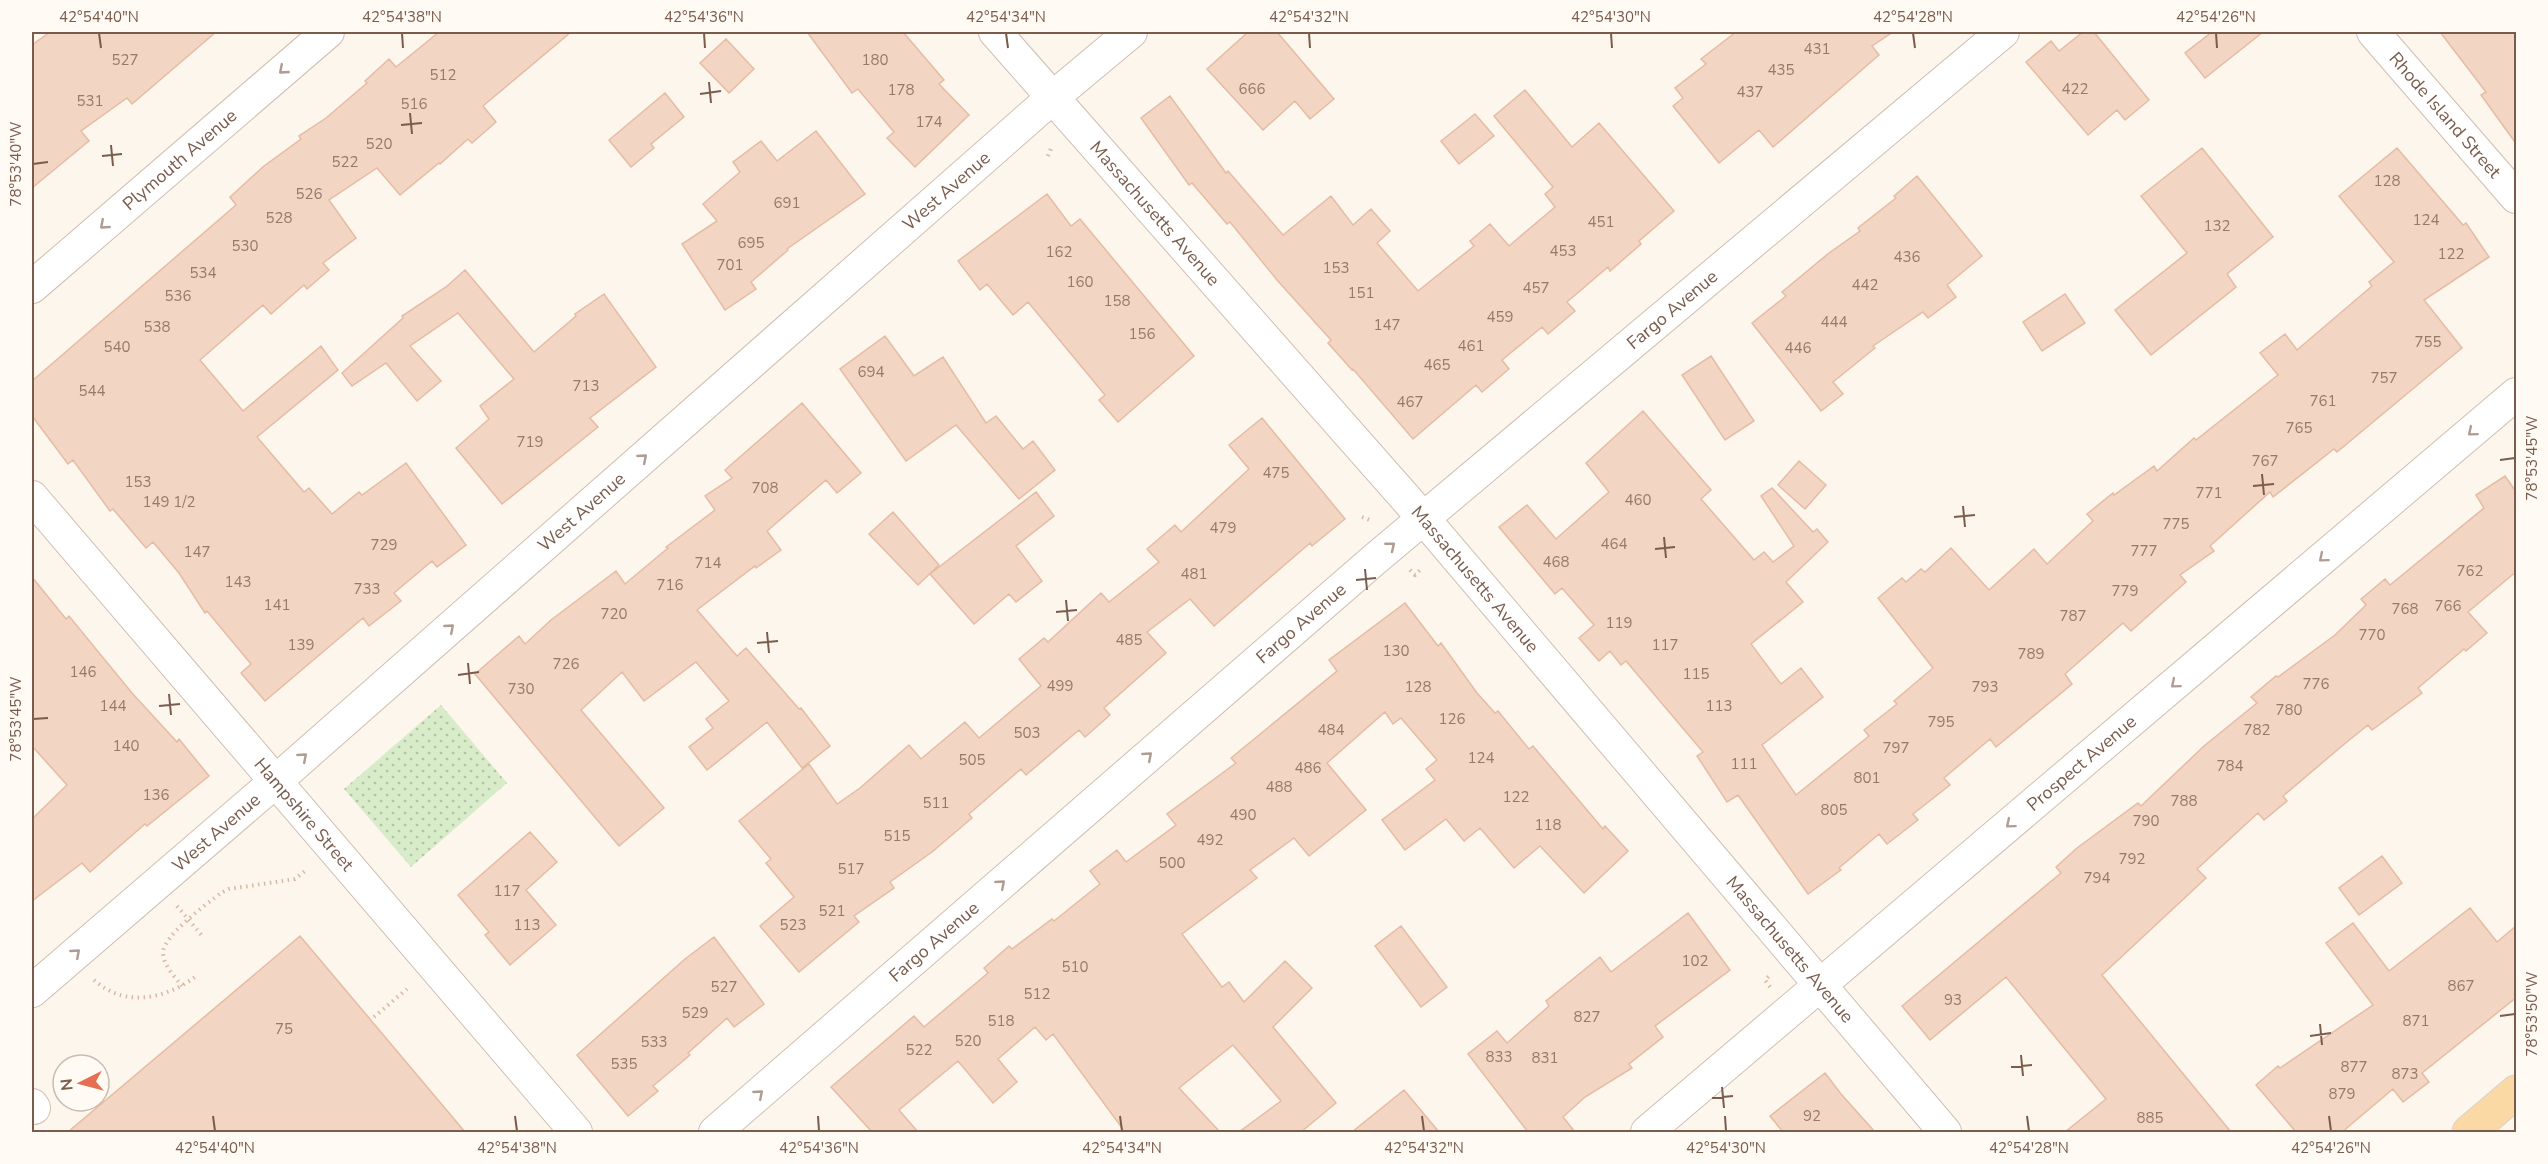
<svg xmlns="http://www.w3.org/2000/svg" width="2548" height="1164" viewBox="0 0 2548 1164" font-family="'Nunito Sans',sans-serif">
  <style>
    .garden { fill: url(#garden-dots) }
    .building { fill: #f3d5c3; stroke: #e6bba3; stroke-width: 1.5 }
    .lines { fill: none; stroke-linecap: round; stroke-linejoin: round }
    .minor-casing { stroke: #d1beb0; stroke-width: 34 }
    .major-casing { stroke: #dad1cd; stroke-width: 35 }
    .path { stroke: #d9b8a5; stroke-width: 4; stroke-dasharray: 1.5 4.5; stroke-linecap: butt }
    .minor { stroke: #fff; stroke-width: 32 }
    .major { stroke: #fbd9a5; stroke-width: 33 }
    .oneway { stroke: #af9d94 }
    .ticks { fill: none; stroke: #7a5c4d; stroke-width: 2 }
    .labels { text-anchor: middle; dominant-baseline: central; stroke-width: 4.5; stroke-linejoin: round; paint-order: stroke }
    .number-label { font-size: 15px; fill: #987a6a }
    .street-label { font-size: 18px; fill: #7a5c4d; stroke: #fffaf3 }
    .neatline { fill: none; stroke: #7a5c4d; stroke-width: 2 }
    .ticks-label { font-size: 15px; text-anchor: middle; fill: #7a5c4d }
  </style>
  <defs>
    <pattern id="garden-dots" width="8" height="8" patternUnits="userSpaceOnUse" patternTransform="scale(1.5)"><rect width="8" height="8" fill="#d8ecc9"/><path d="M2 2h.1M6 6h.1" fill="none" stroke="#b4c2a5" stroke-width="1.8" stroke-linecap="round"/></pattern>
  </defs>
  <rect width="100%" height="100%" fill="#fdf6ec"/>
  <path class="garden" d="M441,705l66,78 -96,84 -67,-78z"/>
  <path class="building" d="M50,32h166l-84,72 -5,-6 -46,33 8,10 -57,47v-143z
    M439,32h132l-88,74 13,16 -24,21 -4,-4 -28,25 -1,-1 -39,32 -23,-27 -48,32 27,38 -33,25 6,7 -22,19 -3,-4 -33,29 -8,-9 -63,55 43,51 78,-65 17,24 -81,67 47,55 5,-4 23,26 27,-22 3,3 44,-32 60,82 -29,22 -5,-6 -38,32 7,8 -32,25 -6,-8 -98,83 -24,-28 10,-9 -44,-53 -2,2 -26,-40 -26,-31 -7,6 -33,-39 -3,2 -37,-51 -5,4 -36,-48v-35l204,-176 -6,-8 34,-31 37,-27 -2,-3 27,-18 41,-35 -2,-2 24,-22 7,8z
    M807,32h96l41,48 -5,4 30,31 -54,52 -28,-29 7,-6 -36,-43 -6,4z
    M1248,32h29l57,67 -24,20 -15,-18 -32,29 -56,-61z
    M1736,32h157l-21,14 7,9 -106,92 -14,-17 -40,33 -46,-57 10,-8 -8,-10 31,-24 -5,-5z
    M2083,32h11l55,68 -24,20 -8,-10 -29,25 -62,-73 25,-21 8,10z
    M2212,32h51l-58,46 -20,-25z
    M2440,32h77v113l-36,-50 5,-3z
    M726,39l28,30 -25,24 -29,-30z
    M1525,90l47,57 27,-24 75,88 -35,30 2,3 -31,27 -2,-4 -41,35 8,9 -27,23 -6,-7 -40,33 7,9 -27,23 -6,-7 -63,54 -60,-70 -1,1 -24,-27 3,-3 -54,-60 -47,-58 -3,2 -35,-41 -3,2 -48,-67 29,-22 56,77 2,-2 55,64 48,-39 22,29 18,-16 19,22 -13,12 41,48 56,-45 -4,-5 20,-17 19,22 46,-39 -10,-13 8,-7 -59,-71z
    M665,93l19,24 -33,27 3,4 -23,19 -22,-27z
    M1475,114l19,22 -35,28 -18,-23z
    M816,131l49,63 -78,55 1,1 -37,32 5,7 -31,21 -43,-66 35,-23 -14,-17 37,-32 -7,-10 28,-21 16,20z
    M2202,148l71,89 -46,37 9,13 -85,68 -36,-45 72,-57 -46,-57z
    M2397,148l66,77 3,-2 23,34 -65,43 38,48 -125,104 -3,-3 -61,48 -3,-5 -60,54 4,5 -34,24 6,7 -55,49 -8,-8 -58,51 7,10 -76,63 -6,-8 -46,39 6,7 -37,29 5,6 -31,24 -8,-10 -40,34 2,2 -33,24 -70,-99 -11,7 -30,-46 6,-4 -77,-91 -5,4 -11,-14 -11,10 -20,-23 15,-13 -32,-37 -7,6 -56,-67 28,-22 29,34 53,-47 -23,-29 57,-52 68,79 -10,9 53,61 10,-8 9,10 21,-16 -33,-50 11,-8 41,44 4,-3 11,13 -42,40 17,20 -52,42 30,40 20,-16 22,29 -61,48 34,50 73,-59 -5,-6 33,-26 -3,-3 39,-33 -55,-70 24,-20 4,4 15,-13 4,3 26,-24 38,42 45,-41 13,15 46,-43 -6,-7 26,-21 1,2 40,-29 3,5 37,-33 2,2 82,-65 -18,-22 25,-19 12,16 75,-64 -3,-4 25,-20 -55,-66z
    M1917,176l65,80 -35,29 9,12 -28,21 -5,-6 -50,34 2,2 -42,34 10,12 -22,17 -69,-88 34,-27 -4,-4 47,-39 31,-22 -2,-3 38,-30 -2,-2z
    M1047,194l24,32 9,-7 114,137 -76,66 -19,-22 6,-5 -77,-93 -15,13 -26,-31 -7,6 -22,-29z
    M465,270l69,82 42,-36 -1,-2 29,-20 52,73 -66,51 8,9 -96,77 -46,-56 33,-29 -9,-13 34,-27 -56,-66 -48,33 31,35 -24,20 -31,-38 -34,23 -10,-13 61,-55 -1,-2 44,-29z
    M2065,294l20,29 -43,28 -19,-29z
    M885,336l29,40 29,-19 43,66 10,-7 27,33 10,-8 22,29 -36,29 -63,-74 -50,36 -66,-92z
    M1711,356l43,65 -29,19 -43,-65z
    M802,403l59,70 -24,20 -11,-13 -59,51 14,19 -25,18 -1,-2 -58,44 40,46 9,-8 53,61 2,-1 29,38 -28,22 -35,-46 -60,48 -18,-23 24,-19 -7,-9 23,-18 -33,-39 -52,39 -22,-29 -41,38 83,98 -45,38 -144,-172 44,-38 6,8 26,-24 65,-49 9,13 43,-36 -2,-1 49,-37 -10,-14 27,-18 -7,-8z
    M1262,418l83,101 -33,27 -2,-3 -96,83 -24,-27 -43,33 19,21 -62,55 6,7 -25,22 -6,-7 -53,45 -5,-6 -52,45 3,4 -40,34 -42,30 4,6 -40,28 5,6 -60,50 -39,-46 34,-29 -28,-34 5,-4 -32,-38 70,-57 28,40 23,-16 49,-43 12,14 44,-37 14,16 62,-52 -22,-27 25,-21 4,4 53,-49 8,9 50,-40 -12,-13 28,-24 6,7 68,-63 -20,-24z
    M1799,461l27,24 -21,24 -27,-24z
    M2505,476l12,17v78l-49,41 19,21 -21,18 -2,-2 -46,39 4,5 -50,37 -4,-5 -26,21 -59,50 4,5 -23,19 -6,-7 -61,56 9,9 -104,97 129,157h-166l41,-33 -100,-122 -76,63 -28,-34 159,-133 -5,-6 21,-19 61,-45 3,3 63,-60 53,-43 -6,-6 25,-21 2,1 57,-42 31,-30 -5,-6 24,-20 5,6 94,-77 -8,-13z
    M1036,492l18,24 -38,30 26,35 -26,21 -7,-8 -35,30 -44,-50z
    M893,512l46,53 -21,20 -49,-51z
    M32,577l34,42 3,-3 63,77 45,49 2,-3 30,37 -62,50 -2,-2 -55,48 -8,-9 -50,38v-82l35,-34 -35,-39z
    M1405,603l33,43 3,-3 36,50 18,20 3,-2 31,38 4,-3 70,83 2,-3 23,25 -44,42 -44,-47 -26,22 -34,-40 -16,13 -18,-22 -41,31 -23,-30 53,-40 -9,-11 11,-9 -36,-42 -8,6 -8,-12 -58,51 39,47 -57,46 -15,-18 -44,32 7,8 -75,56 40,53 7,-5 15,20 41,-41 27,27 -39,39 63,76 -35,29h-62l42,-31 -48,-56 -54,43 41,44h-95l-72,-98 -7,6 -11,-13 -37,32 19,23 -24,21 -35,-42 -59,49 19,22h-46l-41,-45 83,-71 10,11 64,-54 -4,-5 25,-22 3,3 40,-30 2,2 46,-37 -10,-13 27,-21 9,12 50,-37 -9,-11 69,-51 -5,-5 106,-87 -8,-11z
    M530,832l27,30 -31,28 30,35 -46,40 -25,-30 4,-3 -31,-37z
    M2382,856l20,27 -43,32 -20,-27z
    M2470,908l27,34 20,-17v72l-95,76 7,9 -26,20 -10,-13 -51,43h-46l-40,-47 22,-19 2,2 93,-63 -47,-62 27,-20 36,48z
    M1688,913l42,57 -75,56 8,11 -34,27 3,4 -47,29 -22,20 12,15h-47l-60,-78 29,-23 10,12 42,-37 -3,-5 54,-44 11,15z
    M1401,926l46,61 -26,20 -46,-61z
    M300,936l165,196h-397z
    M714,937l50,67 -30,23 -7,-9 -39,35 2,2 -37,31 5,5 -30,25 -51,-61 108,-96z
    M1825,1073l16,21 34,38h-92l-13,-16z
    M1404,1090l35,42h-87z"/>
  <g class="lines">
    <g class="minor-casing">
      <g id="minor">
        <path id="s1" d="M995,32l429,487 521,613"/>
        <path id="s2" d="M2373,32l143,165"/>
        <path id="s3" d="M32,287l296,-255"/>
        <path id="s4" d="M32,497l544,635"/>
        <path id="s5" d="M32,991l244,-210 776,-683 79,-66"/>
        <path d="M32,1105l2,3"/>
        <path id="s6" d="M715,1132l660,-573 628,-527"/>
        <path id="s7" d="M1647,1132l869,-738"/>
      </g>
    </g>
    <g class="major-casing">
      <path id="major" d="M2469,1132l47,-40"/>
    </g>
    <path class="path" d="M1048,156l4,-10
      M1362,517l8,3
      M1410,570l5,5 7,-7
      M177,906l27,32
      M94,980c31,28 71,19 101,-3
      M182,986c-7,-9 -18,-20 -19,-32 -2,-17 45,-51 58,-61l8,-4 66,-10 10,-8
      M1770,987l-5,-7 5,-5
      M374,1017l33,-28"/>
    <use href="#minor" class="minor"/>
    <use href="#major" class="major"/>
  </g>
  <defs><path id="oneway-chevron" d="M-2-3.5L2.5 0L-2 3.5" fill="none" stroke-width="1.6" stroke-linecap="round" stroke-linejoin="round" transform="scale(1.5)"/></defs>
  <g class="oneway">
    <use href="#oneway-chevron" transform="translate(283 70) rotate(139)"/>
    <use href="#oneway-chevron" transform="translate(104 225) rotate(139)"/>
    <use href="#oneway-chevron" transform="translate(2472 432) rotate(140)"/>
    <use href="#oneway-chevron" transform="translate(643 458) rotate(-41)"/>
    <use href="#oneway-chevron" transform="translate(1391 546) rotate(-39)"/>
    <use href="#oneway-chevron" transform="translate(2323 558) rotate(140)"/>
    <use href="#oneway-chevron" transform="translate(450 628) rotate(-41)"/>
    <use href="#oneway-chevron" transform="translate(2175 684) rotate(140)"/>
    <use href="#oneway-chevron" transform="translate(1148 756) rotate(-41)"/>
    <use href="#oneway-chevron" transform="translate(303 757) rotate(-41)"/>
    <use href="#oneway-chevron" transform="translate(2010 824) rotate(140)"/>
    <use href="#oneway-chevron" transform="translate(1001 884) rotate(-41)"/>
    <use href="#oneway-chevron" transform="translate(76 953) rotate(-41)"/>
    <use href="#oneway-chevron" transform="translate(759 1094) rotate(-41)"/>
  </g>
  <path class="ticks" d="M99,33l2,15M402,33l1,15M704,33l1,15M1006,33l2,15M1309,33l1,15M1611,33l1,15M1913,33l2,15M2216,33l1,15M709,82l2,21M700,94l21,-3M410,113l2,21M401,125l21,-2M111,145l2,21M102,156l20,-2M33,164l15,-2M2500,460l15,-2M2262,474l2,21M2253,486l21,-2M1963,506l2,21M1954,517l21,-2M1664,537l2,21M1655,549l20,-2M1365,569l2,21M1356,580l20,-2M1066,600l2,21M1056,612l21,-2M767,632l2,21M757,643l21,-2M468,663l2,21M458,675l21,-3M169,694l2,21M159,706l21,-2M33,719l15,-1M2500,1016l15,-2M2320,1024l2,21M2310,1036l21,-3M2021,1055l2,21M2011,1067l21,-2M1722,1087l2,21M1712,1098l21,-2M213,1116l2,15M515,1116l2,15M818,1116l1,15M1120,1116l2,15M1422,1116l2,15M1725,1116l1,15M2027,1116l2,15M2329,1116l2,15"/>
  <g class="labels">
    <g class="number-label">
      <text x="1817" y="49">431</text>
      <text x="125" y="60">527</text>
      <text x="875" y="60">180</text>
      <text x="1781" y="70">435</text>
      <text x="443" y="75">512</text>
      <text x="1252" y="89">666</text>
      <text x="2075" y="89">422</text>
      <text x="901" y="90">178</text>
      <text x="1750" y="92">437</text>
      <text x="90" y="101">531</text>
      <text x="414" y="104">516</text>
      <text x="929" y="122">174</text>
      <text x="379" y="144">520</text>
      <text x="345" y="162">522</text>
      <text x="2387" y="181">128</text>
      <text x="309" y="194">526</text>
      <text x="787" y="203">691</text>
      <text x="279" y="218">528</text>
      <text x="2426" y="220">124</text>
      <text x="1601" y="222">451</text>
      <text x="2217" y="226">132</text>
      <text x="751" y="243">695</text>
      <text x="245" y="246">530</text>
      <text x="1563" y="251">453</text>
      <text x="1059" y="252">162</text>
      <text x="2451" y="254">122</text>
      <text x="1907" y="257">436</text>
      <text x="730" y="265">701</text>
      <text x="1336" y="268">153</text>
      <text x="203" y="273">534</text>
      <text x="1080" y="282">160</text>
      <text x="1865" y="285">442</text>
      <text x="1536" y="288">457</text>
      <text x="1361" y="293">151</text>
      <text x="178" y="296">536</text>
      <text x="1117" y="301">158</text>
      <text x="1500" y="317">459</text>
      <text x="1834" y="322">444</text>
      <text x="1387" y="325">147</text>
      <text x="157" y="327">538</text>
      <text x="1142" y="334">156</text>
      <text x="2428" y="342">755</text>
      <text x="1471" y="346">461</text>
      <text x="117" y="347">540</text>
      <text x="1798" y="348">446</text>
      <text x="1437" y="365">465</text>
      <text x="871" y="372">694</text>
      <text x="2384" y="378">757</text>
      <text x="586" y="386">713</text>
      <text x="92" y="391">544</text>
      <text x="2323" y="401">761</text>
      <text x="1410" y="402">467</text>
      <text x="2299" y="428">765</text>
      <text x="530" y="442">719</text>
      <text x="2265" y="461">767</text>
      <text x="1276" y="473">475</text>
      <text x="138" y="482">153</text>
      <text x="765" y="488">708</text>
      <text x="2209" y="493">771</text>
      <text x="1638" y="500">460</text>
      <text x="169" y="502">149 1/2</text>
      <text x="2176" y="524">775</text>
      <text x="1223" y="528">479</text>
      <text x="1614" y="544">464</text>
      <text x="384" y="545">729</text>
      <text x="2144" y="551">777</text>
      <text x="197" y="552">147</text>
      <text x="1556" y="562">468</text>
      <text x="708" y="563">714</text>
      <text x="2470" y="571">762</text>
      <text x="1194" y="574">481</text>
      <text x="238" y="582">143</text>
      <text x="670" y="585">716</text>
      <text x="367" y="589">733</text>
      <text x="2125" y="591">779</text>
      <text x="277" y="605">141</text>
      <text x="2448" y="606">766</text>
      <text x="2405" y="609">768</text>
      <text x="614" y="614">720</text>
      <text x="2073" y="616">787</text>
      <text x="1619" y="623">119</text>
      <text x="2372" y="635">770</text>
      <text x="1129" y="640">485</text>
      <text x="301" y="645">139</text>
      <text x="1665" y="645">117</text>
      <text x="1396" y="651">130</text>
      <text x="2031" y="654">789</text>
      <text x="566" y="664">726</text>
      <text x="83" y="672">146</text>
      <text x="1696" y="674">115</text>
      <text x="2316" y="684">776</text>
      <text x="1060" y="686">499</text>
      <text x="1418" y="687">128</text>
      <text x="1985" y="687">793</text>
      <text x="521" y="689">730</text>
      <text x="113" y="706">144</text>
      <text x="1719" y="706">113</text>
      <text x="2289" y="710">780</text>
      <text x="1452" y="719">126</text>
      <text x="1941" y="722">795</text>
      <text x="1331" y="730">484</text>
      <text x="2257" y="730">782</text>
      <text x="1027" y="733">503</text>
      <text x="126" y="746">140</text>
      <text x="1896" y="748">797</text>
      <text x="1481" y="758">124</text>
      <text x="972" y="760">505</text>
      <text x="1744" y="764">111</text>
      <text x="2230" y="766">784</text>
      <text x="1308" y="768">486</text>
      <text x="1867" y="778">801</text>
      <text x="1279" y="787">488</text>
      <text x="156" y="795">136</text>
      <text x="1516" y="797">122</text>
      <text x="2184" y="801">788</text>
      <text x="936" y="803">511</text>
      <text x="1834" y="810">805</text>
      <text x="1243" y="815">490</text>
      <text x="2146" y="821">790</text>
      <text x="1548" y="825">118</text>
      <text x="897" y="836">515</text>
      <text x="1210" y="840">492</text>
      <text x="2132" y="859">792</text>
      <text x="1172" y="863">500</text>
      <text x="851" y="869">517</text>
      <text x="2097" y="878">794</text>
      <text x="507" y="891">117</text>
      <text x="832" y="911">521</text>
      <text x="527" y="925">113</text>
      <text x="793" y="925">523</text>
      <text x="1695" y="961">102</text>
      <text x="1075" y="967">510</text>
      <text x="2461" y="986">867</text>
      <text x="724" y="987">527</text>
      <text x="1037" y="994">512</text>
      <text x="1953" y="1000">93</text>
      <text x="695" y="1013">529</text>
      <text x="1587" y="1017">827</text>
      <text x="1001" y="1021">518</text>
      <text x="2416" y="1021">871</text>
      <text x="284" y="1029">75</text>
      <text x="968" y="1041">520</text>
      <text x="654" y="1042">533</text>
      <text x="919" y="1050">522</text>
      <text x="1499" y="1057">833</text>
      <text x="1545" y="1058">831</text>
      <text x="624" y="1064">535</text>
      <text x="2354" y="1067">877</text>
      <text x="2405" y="1074">873</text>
      <text x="2342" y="1094">879</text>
      <text x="1812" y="1116">92</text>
      <text x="2150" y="1118">885</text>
    </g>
    <g class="street-label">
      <text stroke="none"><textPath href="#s2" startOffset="110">Rhode Island Street</textPath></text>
      <text stroke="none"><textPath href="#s3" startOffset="195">Plymouth Avenue</textPath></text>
      <text stroke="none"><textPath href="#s5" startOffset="1215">West Avenue</textPath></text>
      <text stroke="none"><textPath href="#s1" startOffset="242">Massachusetts Avenue</textPath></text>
      <text stroke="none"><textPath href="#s6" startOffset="1262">Fargo Avenue</textPath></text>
      <text stroke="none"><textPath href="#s5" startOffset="729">West Avenue</textPath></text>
      <text stroke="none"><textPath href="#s1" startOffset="728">Massachusetts Avenue</textPath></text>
      <text stroke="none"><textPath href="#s6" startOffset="776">Fargo Avenue</textPath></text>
      <text stroke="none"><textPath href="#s7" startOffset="570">Prospect Avenue</textPath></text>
      <text stroke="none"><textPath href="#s4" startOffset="418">Hampshire Street</textPath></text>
      <text stroke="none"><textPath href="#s5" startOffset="243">West Avenue</textPath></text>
      <text stroke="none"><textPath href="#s6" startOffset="290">Fargo Avenue</textPath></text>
      <text stroke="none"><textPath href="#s1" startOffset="1214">Massachusetts Avenue</textPath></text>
    </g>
  </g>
  <rect width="2548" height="1164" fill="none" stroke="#fffaf3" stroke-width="66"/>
  <g transform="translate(81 1083) rotate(264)"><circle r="28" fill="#fffaf3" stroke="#cabbb1" stroke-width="1.5"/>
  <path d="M0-4.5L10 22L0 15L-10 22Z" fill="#e76f51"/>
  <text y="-9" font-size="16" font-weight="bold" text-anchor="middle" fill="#7a5c4d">N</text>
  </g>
  <rect x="33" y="33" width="2482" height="1098" class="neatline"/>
  <g class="ticks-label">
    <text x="99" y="22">42°54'40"N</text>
    <text x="402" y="22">42°54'38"N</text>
    <text x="704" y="22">42°54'36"N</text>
    <text x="1006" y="22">42°54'34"N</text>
    <text x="1309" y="22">42°54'32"N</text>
    <text x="1611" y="22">42°54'30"N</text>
    <text x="1913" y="22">42°54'28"N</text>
    <text x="2216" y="22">42°54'26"N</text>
    <text transform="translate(16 164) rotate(-90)" y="5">78°53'40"W</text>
    <text transform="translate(2532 458) rotate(-90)" y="5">78°53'45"W</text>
    <text transform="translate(16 719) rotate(-90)" y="5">78°53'45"W</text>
    <text transform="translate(2532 1014) rotate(-90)" y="5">78°53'50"W</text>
    <text x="215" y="1153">42°54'40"N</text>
    <text x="517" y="1153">42°54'38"N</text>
    <text x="819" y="1153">42°54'36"N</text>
    <text x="1122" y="1153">42°54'34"N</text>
    <text x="1424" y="1153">42°54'32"N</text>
    <text x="1726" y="1153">42°54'30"N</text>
    <text x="2029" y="1153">42°54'28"N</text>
    <text x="2331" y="1153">42°54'26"N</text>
  </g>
</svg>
